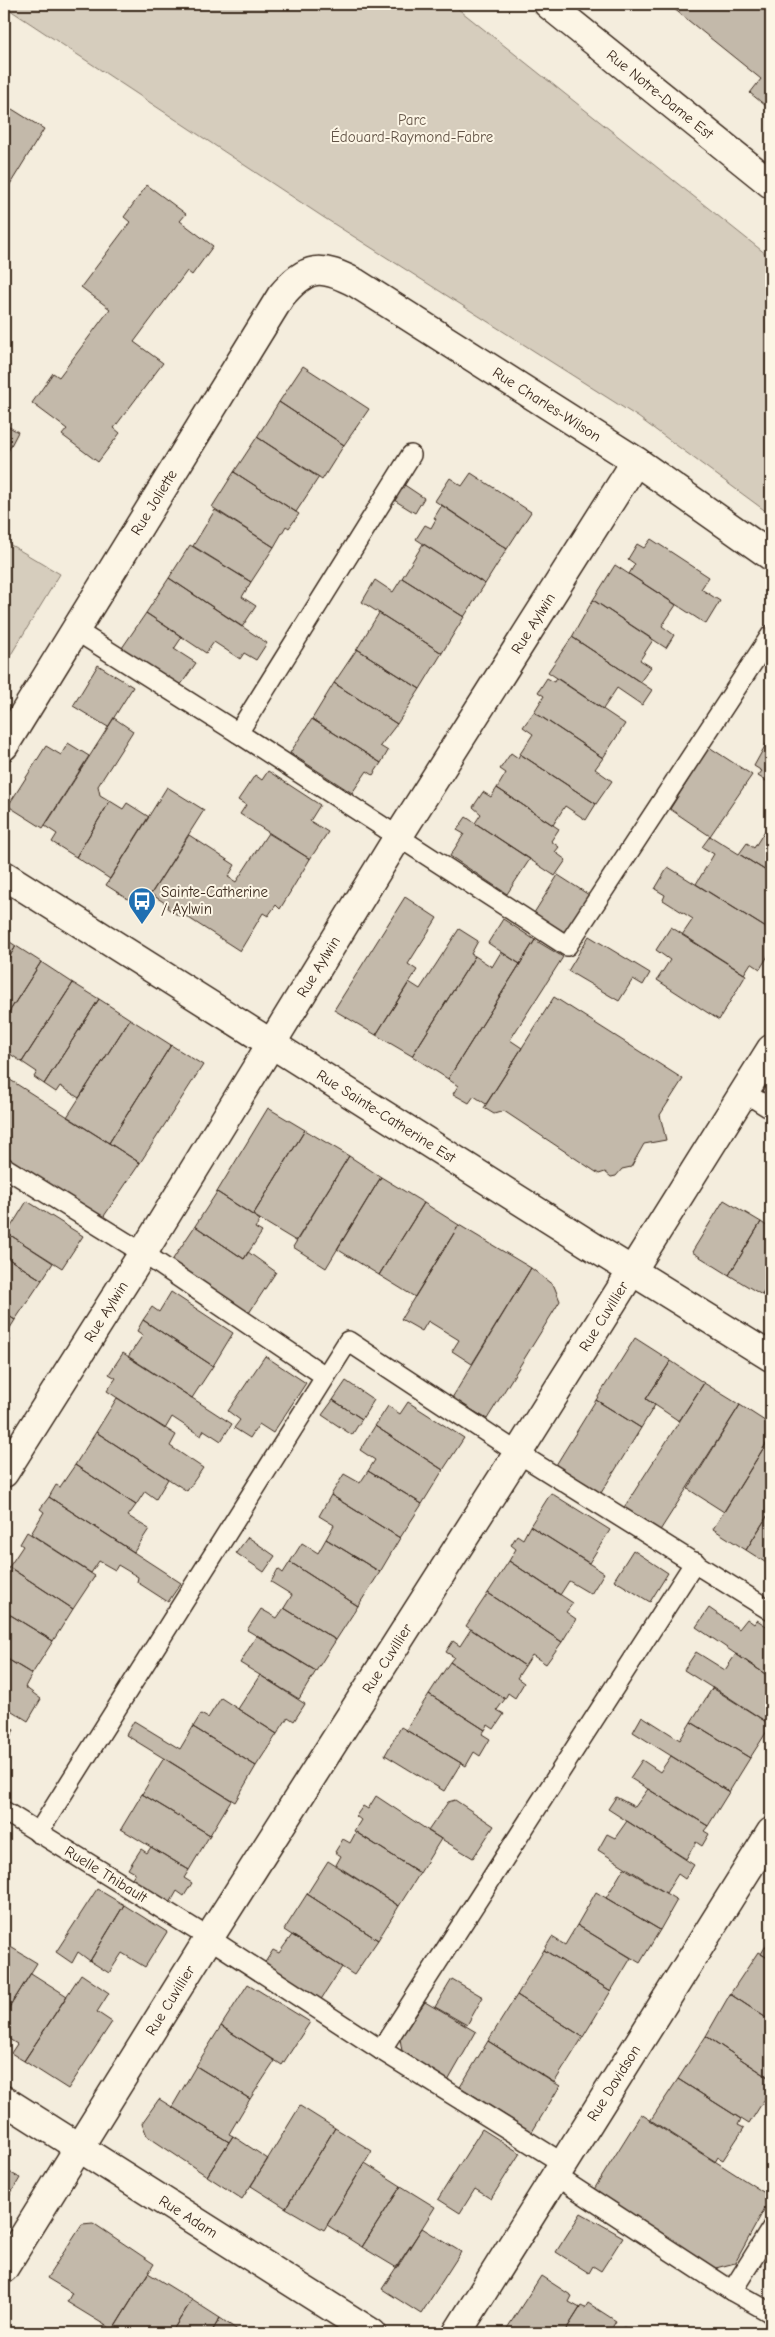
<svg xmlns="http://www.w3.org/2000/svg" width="775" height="2337" viewBox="0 0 775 2337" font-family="'Comic Neue',sans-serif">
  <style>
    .green { fill: #d6cdbd; stroke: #887c6e }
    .building { fill: #c3b9aa; stroke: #3b2a1e }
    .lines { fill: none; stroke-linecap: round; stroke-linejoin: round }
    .lane-casing { stroke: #3b2a1e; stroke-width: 22 }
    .street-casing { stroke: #3b2a1e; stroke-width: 31 }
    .secondary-casing { stroke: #3b2a1e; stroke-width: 31 }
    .primary-casing { stroke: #3b2a1e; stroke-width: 31 }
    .lane { stroke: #fcf5e5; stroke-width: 19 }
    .street { stroke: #fcf5e5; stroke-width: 28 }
    .secondary { stroke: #fcf5e5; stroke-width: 28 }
    .primary { stroke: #fcf5e5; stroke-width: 28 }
    .labels { text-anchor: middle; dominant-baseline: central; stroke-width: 4; stroke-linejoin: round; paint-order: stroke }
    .street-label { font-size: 15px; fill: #3b2a1e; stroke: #fcf5e5 }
    .park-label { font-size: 15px; fill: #625346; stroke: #fcf5e5 }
    .poi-label { font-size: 15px; fill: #3b2a1e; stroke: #fcf5e5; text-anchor: start }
  </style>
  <rect width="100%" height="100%" fill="#f4eddd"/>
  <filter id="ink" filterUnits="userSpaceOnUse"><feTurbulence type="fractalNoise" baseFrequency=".02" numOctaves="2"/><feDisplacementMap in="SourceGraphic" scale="10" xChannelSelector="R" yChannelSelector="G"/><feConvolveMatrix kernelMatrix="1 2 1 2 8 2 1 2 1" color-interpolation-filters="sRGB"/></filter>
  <g filter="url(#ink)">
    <path class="green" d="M4,4h448l319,254v257l-133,-98 -315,-200 -319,-211z
      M4,541l56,33 -56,92z"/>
    <path class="building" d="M668,4h103v106l-21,-17 11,-14z
      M4,104l40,25 -40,65z
      M147,185l39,29 -6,7 33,25 -21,29 -5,-4 -53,71 29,21 -49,65 6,5 -22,29 -36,-27 5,-6 -35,-26 21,-30 6,4 51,-68 -29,-22 49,-65 -6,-5z
      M303,366l66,43 -25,36 -65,-43z
      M279,402l65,43 -22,35 -65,-43z
      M4,424l14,8 -14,27z
      M257,437l62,40 -23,35 -62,-40z
      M234,472l65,42 -10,14 -3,-2 -12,21 -62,-40z
      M471,473l60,39 -24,37 -72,-48 15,-23 12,8z
      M403,484l21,14 -9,15 -21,-13z
      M442,505l65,44 -22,35 -69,-45 9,-14 6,3 5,-9 -2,-1z
      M215,510l59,37 -23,35 -58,-36z
      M651,539l58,38 -8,12 19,12 -14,23 -77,-50 6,-10 -7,-5 9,-15 7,4z
      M423,544l62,40 -21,33 -62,-39z
      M190,545l61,37 -9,15 14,9 -14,21 -73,-49z
      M615,565l61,40 -14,21 12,9 -8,13 -73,-48z
      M169,578l98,65 -11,17 -12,-7 -4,6 -26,-17 -8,11 -60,-40z
      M402,578l62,39 -22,36 -80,-51 13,-22 18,12z
      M593,600l60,40 -13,20 11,7 -11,15 -68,-45z
      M146,613l36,24 -8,12 22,14 -16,23 -58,-38z
      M379,613l63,40 -22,36 -63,-40z
      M572,637l80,53 -10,15 -25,-17 -14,21 -55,-37z
      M357,649l63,40 -23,35 -63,-41z
      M98,665l35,22 -25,40 -35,-21z
      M547,678l7,4 2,-4 69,46 -22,34 -69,-46 10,-16 -6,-4z
      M334,683l63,41 -17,22 8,5 -7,12 -69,-44z
      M534,712l69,46 -8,11 17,12 -16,23 -76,-50 13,-20 -10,-7z
      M114,718l19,13 -35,55 2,9 10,6 -34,56 -24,-15 5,-8 -12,-8z
      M312,719l69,44 -8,12 -6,-4 -15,22 -62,-40z
      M771,735v49l-13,-8 4,-5 -8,-5z
      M68,743l21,13 -46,72 -35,-22 38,-60 15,9z
      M709,747l43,28 -42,61 -40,-27z
      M511,753l7,5 2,-4 76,50 -10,16 -21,-14 -12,19 -56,-37 9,-15 -6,-4z
      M268,771l52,34 -10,16 18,11 -18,27 -70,-45 6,-9 -8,-5 17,-25 7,5z
      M167,787l37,23 -62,98 -36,-23z
      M497,788l62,41 -8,12 8,6 -4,5 11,8 -11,16 -80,-53 6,-9 -8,-7 10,-15 8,5z
      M110,801l13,8 4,-6 22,14 -39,62 -34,-22z
      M466,817l64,42 -23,35 -57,-38 14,-22 -7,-4z
      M771,821v53l-32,-20 8,-11 7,5z
      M268,833l42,26 -30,50 -4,-4 -8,11 -5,-3 -23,38 -59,-38 -2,3 -12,-8 1,-3 -17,-11 38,-59 46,30 -7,12 8,5z
      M710,836l61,38v57l-75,-47 18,-30 -12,-7z
      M668,867l103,64 -6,10 6,5v5l-11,18 -9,-6 -7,11 -62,-39 11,-16 -30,-19 2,-5 -10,-6z
      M558,875l31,20 -24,38 -31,-20z
      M405,897l32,21 -29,46 9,6 -41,65 -42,-25z
      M503,919l32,21 -15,24 -32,-21z
      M671,927l75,48 -27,45 -62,-40 13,-20 -14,-10z
      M459,929l19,12 -7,13 4,2 -63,100 -36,-21 33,-53 11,7z
      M589,936l61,37 -7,12 -10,-6 -14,22 -51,-30z
      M4,938l12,8 -12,20z
      M535,940l28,17 -53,83 12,8 -36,56 -12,-8 -5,7 -16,-9 5,-8 -10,-7z
      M16,946l25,16 -37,58v-54z
      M501,952l19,12 -72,115 -36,-23 63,-100 17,11z
      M41,962l32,21 -51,79 -18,-12v-30z
      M73,983l26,16 -55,85 -10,-7 3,-5 -15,-10z
      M554,997l129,82 -23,36 6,25 -22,4 -13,23 -9,2 -6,7 -5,1 -6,-5 -6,2 -95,-63 -10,3 -10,-6z
      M99,999l31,20 -51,79 -19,-12 -4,6 -12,-8z
      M130,1019l41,26 -62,98 -42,-26z
      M171,1045l32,20 -63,98 -31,-20z
      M4,1076l136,87 -38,56 -98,-62z
      M268,1108l37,22 -52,85 -36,-23z
      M305,1130l44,26 -53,85 -43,-26z
      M349,1156l32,21 -55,91 -33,-21z
      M381,1177l43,26 -45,72 -42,-26z
      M4,1186l7,5 -7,11z
      M217,1192l43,28 -5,8 7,4 -18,27 -49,-33z
      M724,1200l37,22 -32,53 -37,-23z
      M27,1201l56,35 -21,32 -55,-35z
      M424,1203l35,22 -44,72 -36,-22z
      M761,1222l10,7v52l-9,14 -33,-20z
      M459,1225l72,43 -59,96 -20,-13 7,-11 -31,-19 -6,10 -21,-12z
      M195,1226l49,33 4,-7 28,20 -27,41 -78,-51z
      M4,1231l49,32 -11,17 -38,-24z
      M4,1256l38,24 -27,40 -11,-7z
      M531,1268l23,18 6,15 -73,118 -35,-21z
      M771,1281v20l-9,-6z
      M171,1292l62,41 -20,33 -70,-46 9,-13 7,5z
      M4,1313l11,7 -10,16 5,3 -6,10z
      M143,1320l70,46 -21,32 -64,-41 15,-22 -6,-4z
      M635,1338l36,23 -25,38 9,6 -14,23 -45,-28z
      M123,1353l109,71 -11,17 -17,-11 -3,6 -29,-19 -7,12 -58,-38 9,-13 -7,-4z
      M265,1356l41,27 -33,50 -14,-9 -9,14 -16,-10 6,-8 -12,-9z
      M671,1361l33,22 -25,38 -33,-22z
      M346,1381l28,19 -12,19 -29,-19z
      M704,1383l36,22 -81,127 -36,-23z
      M117,1398l59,37 -6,11 33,22 -16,23 -91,-59z
      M333,1400l29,19 -10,16 -30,-20z
      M596,1400l45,28 -40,65 -45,-28z
      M408,1402l56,36 -21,32 -68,-44 13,-20 12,8z
      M740,1405l31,20v11l-47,76 -36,-23z
      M375,1426l68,44 -21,34 -54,-33 7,-11 -15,-10z
      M96,1432l72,47 -12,20 -11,-8 -9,14 -61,-40z
      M771,1436v74l-25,40 -33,-21z
      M75,1465l61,40 -8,11 21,13 -15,23 -85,-55 7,-12 4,2z
      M368,1471l54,33 -22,34 -69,-43 13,-21 16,9z
      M551,1493l59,37 -21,33 -59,-37z
      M331,1495l69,43 -20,34 -54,-33 8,-14 -15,-9z
      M49,1497l132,86 -13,19 -31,-20 1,-5 -20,-12 -3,5 -16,-9 -8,12 -60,-39 13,-22 -4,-3z
      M771,1510v56l-25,-16z
      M530,1526l74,47 -13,21 -22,-13 -9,14 -51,-34 7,-12 -5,-4 6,-10 6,4z
      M27,1532l68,44 -22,33 -64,-42 14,-21 -3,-2z
      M248,1537l27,19 -11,16 -28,-19z
      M326,1539l54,33 -22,34 -68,-44 12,-19 16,10z
      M633,1550l35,23 -18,29 -36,-22z
      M509,1561l64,42 -7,9 10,7 -14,23 -74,-49z
      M290,1562l68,44 -22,34 -52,-32 8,-13 -21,-13 7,-13 5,4z
      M9,1567l64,42 -20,32 -49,-30v-35z
      M488,1593l74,49 -16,22 -14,-9 -7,11 -59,-40z
      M284,1608l52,32 -20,31 -69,-41 14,-21 16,9z
      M709,1608l30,21 8,-10 7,5 3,-4 14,9v49l-75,-51z
      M4,1611l49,30 -21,33 -28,-17z
      M471,1629l54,37 -8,12 7,5 -9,15 -7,-5 -3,6 -55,-37 4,-5 -8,-5 7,-11 7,5z
      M257,1635l59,36 -17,28 -59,-36z
      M696,1652l29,18 11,-16 35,24v47l-87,-55z
      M4,1657l28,17 -7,13 16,12 -13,22 -24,-15z
      M450,1662l55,37 -8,11 7,4 -10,15 -6,-4 -3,5 -56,-36z
      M260,1675l45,29 -11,17 -6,-4 -11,17 -39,-25z
      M713,1687l58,38 -21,33 -59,-36z
      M429,1694l56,36 -3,4 8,5 -10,17 -6,-4 -8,14 -60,-36z
      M221,1698l56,36 -21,32 -63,-39 8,-13 7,4z
      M642,1716l38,24 11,-18 59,36 -21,34 -96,-60z
      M134,1721l46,28 13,-22 63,39 -21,36 -109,-67z
      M4,1724l10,6 -10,16z
      M401,1727l60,36 -17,28 -59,-36z
      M671,1756l58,36 -21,34 -78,-48 12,-18 18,12z
      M164,1758l67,42 -21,35 -68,-41z
      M648,1789l60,37 -4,5 5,3 -7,12 -6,-4 -10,17 -78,-50 8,-12 19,10z
      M142,1794l68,41 -21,35 -68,-41z
      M376,1796l65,43 -21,34 -66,-42 7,-11 -5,-4 7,-10 5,3z
      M455,1800l39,26 -21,32 -45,-27 20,-29z
      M627,1821l67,44 -9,14 -7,-5 -12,19 -68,-43 9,-16 8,4z
      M356,1832l64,41 -21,33 -63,-41 5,-9 -6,-4 8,-13 7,4z
      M151,1847l38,23 -5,8 8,5 -8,13 -7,-5 -8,14 -39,-24 5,-8 -7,-4 13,-20 6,4z
      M328,1861l71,45 -21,34 -71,-46z
      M624,1868l53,32 -17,30 -54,-32z
      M97,1889l27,16 -34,56 -12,-9 -6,11 -16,-11z
      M596,1892l64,38 -20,33 -63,-38z
      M307,1894l71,46 -24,35 -70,-45z
      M124,1905l43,27 -22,35 -23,-14 -13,20 -19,-12z
      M577,1925l54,33 -20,33 -67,-41 8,-13 13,8z
      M292,1935l50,32 -22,34 -56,-37 9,-14 6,3z
      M771,1937v23l-10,-6z
      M4,1943l33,20 -33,53z
      M544,1950l67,41 -28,46 -66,-42z
      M758,1952l13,8v61l-41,-27z
      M31,1973l36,23 -43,65 -13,-8 6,-9 -13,-8v-20z
      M81,1974l28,19 -12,19 15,10 -44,67 -44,-28z
      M452,1979l31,18 -16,28 -32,-18z
      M248,1984l62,38 -28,43 -61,-39z
      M730,1994l41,27v58l-65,-43z
      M517,1995l66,42 -29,46 -66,-42z
      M425,2002l51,30 -28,49 -46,-30 -2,-12z
      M221,2026l54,35 -25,38 -54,-33z
      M706,2036l65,43v10l-22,35 -71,-45z
      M488,2041l72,45 -28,46 -72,-45z
      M196,2066l54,33 -21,35 4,2 -4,6 -57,-35z
      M678,2079l63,40 -3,6 6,3 -21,32 -5,-3 -3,5 -65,-41z
      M159,2099l70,43 -22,34 -60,-40 -5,-13z
      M300,2106l35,22 -49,80 -35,-22z
      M641,2114l130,83 -36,66 -23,6 -119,-78z
      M335,2128l37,23 -48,79 -38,-22z
      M482,2129l38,24 -29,46 -16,-10 -15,24 -22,-14z
      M233,2136l35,23 -26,40 -35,-23z
      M365,2163l36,23 -39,61 -35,-22z
      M4,2169l16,9 -16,27z
      M401,2186l34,21 -38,61 -35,-21z
      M581,2213l42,24 -22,34 -8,-5 -4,7 -33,-21z
      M93,2223l61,41 -41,66 -46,-28 5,-9 -25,-15 35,-54z
      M422,2228l39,24 -40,62 -39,-25z
      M148,2273l44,27 -21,33h-60z
      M541,2276l31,20 -3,6 11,6 -16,25h-60z
      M192,2300l28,18 -9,15h-40z
      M588,2303l28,18 -4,7 4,3 -2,2h-50l17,-27 4,2z
      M220,2318l22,15h-31z
      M624,2327l10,6h-20l2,-2 4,2z"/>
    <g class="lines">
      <g class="lane-casing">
        <g id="lane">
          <path d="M75,630l163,103 329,213 204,-311"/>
          <path d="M238,733l173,-278"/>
          <path d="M744,1092l27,17"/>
          <path d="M4,1167l139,86 182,123"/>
          <path id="s1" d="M4,1811l205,127 172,112 183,114"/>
          <path d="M38,1833l310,-492 170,112 253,158"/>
          <path d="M381,2050l314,-488"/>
          <path d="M556,2176l176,115 39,22"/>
          <path d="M732,2291l39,-62"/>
        </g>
      </g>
      <g class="street-casing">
        <g id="street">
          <path id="s2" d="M4,746l277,-450c26,-31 40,-31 75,-13l280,178 135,95"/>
          <path id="s3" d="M4,1473l139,-220 255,-416 238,-376"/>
          <path id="s4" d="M4,2100l368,233"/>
          <path id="s5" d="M4,2268l205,-330 309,-485 253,-404"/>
          <path id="s6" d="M457,2333l314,-501"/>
        </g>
      </g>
      <g class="secondary-casing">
        <g id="secondary">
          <path id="s7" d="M4,875l599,378 168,104"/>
        </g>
      </g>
      <g class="primary-casing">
        <g id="primary">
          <path id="s8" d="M548,4l223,180"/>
        </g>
      </g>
      <use href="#lane" class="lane"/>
      <use href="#street" class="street"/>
      <use href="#secondary" class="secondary"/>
      <use href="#primary" class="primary"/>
    </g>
  </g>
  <defs>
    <g id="bus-pin" transform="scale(1.4375)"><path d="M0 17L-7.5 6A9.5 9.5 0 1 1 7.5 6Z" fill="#1f6fb2" stroke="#fcf5e5"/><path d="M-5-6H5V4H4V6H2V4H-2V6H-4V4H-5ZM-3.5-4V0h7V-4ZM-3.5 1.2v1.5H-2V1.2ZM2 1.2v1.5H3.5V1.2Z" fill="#fff"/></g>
  </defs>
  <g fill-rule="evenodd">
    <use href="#bus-pin" x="142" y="901"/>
  </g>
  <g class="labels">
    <g class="street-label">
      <text stroke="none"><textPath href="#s8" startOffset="144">Rue Notre-Dame Est</textPath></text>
      <text stroke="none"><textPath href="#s2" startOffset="841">Rue Charles-Wilson</textPath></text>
      <text stroke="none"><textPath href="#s2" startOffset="286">Rue Joliette</textPath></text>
      <text stroke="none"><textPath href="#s3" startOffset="1001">Rue Aylwin</textPath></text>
      <text stroke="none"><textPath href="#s3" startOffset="596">Rue Aylwin</textPath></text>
      <text stroke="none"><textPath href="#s7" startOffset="452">Rue Sainte-Catherine Est</textPath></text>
      <text stroke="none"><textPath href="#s3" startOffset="191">Rue Aylwin</textPath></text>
      <text stroke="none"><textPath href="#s5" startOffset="1125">Rue Cuvillier</textPath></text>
      <text stroke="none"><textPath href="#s5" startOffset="720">Rue Cuvillier</textPath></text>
      <text stroke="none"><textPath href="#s1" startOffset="120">Ruelle Thibault</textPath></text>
      <text stroke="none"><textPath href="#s5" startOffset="315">Rue Cuvillier</textPath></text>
      <text stroke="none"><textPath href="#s6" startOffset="295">Rue Davidson</textPath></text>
      <text stroke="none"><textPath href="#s4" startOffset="218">Rue Adam</textPath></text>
    </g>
    <g class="park-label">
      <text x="412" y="120">Parc<tspan x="412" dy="17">Édouard-Raymond-Fabre</tspan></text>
    </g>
    <g class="poi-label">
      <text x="161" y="892">Sainte-Catherine<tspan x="161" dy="17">/ Aylwin</tspan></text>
    </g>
  </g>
  <rect width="775" height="2337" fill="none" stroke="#fcf5e5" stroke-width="20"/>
  <rect x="10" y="10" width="755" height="2317" fill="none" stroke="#3b2a1e" stroke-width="2" filter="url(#ink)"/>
</svg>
